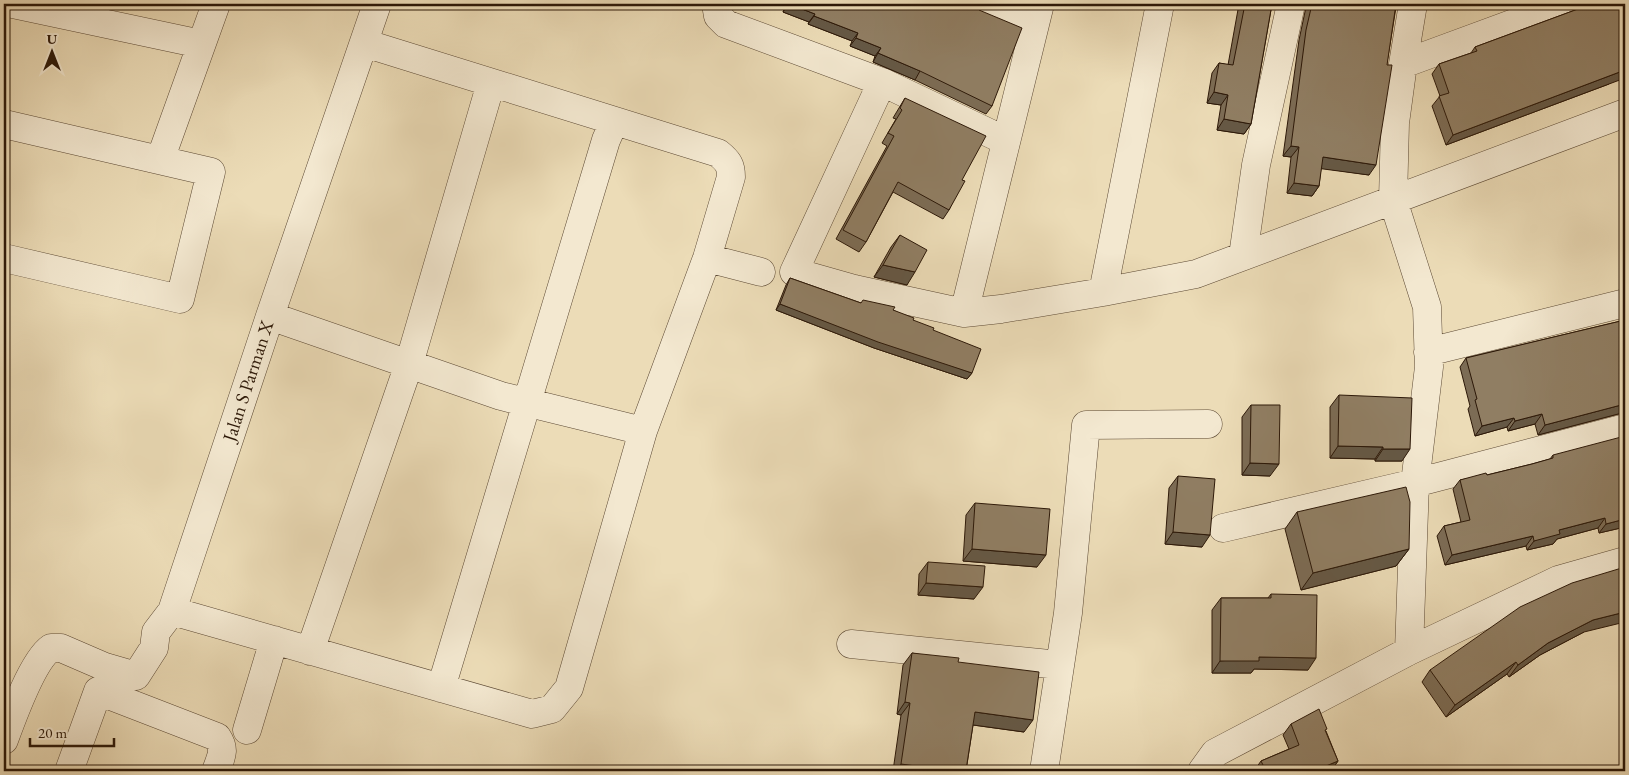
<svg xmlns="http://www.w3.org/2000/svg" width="1629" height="775" viewBox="0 0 1629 775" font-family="'EB Garamond',serif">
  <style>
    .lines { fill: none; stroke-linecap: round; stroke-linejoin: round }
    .minor-casing { stroke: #5c4934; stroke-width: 29 }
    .minor { stroke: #f3e8d0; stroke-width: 28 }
    .wall { fill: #7c6c55; stroke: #2c1808 }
    .shaded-wall { fill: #655845; stroke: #2c1808 }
    .building { fill: #907e63; stroke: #2c1808 }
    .labels { text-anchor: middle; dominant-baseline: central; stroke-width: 4.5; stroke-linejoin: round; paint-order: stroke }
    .street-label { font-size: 19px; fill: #2c1808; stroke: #f3e8d0 }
  </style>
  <rect width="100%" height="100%" fill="#ecdcb7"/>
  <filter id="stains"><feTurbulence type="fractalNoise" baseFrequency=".004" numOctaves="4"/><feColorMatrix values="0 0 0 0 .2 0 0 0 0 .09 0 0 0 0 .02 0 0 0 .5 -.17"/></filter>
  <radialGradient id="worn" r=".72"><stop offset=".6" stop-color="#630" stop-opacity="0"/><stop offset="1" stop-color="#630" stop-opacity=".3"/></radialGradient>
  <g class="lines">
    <g class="minor-casing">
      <path id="minor" d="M13,4l188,40
        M716,4l2,12 8,8 156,58 124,59
        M980,4l53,23
        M1403,64l163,-60
        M882,82l-88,190 60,17 110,24 37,-4 102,-17 93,-18 429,-161
        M4,124l207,48 -31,127 -176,-41
        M160,160l56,-156
        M1243,256l13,-91 35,-161
        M707,258l54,14
        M1103,292l57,-288
        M964,313l76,-309
        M270,316l231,80 142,35
        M1428,352l197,-49
        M1223,528l192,-45 210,-55
        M172,611l360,103 20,-5 17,-21 74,-257 64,-173 24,-81c0,-12 -3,-16 -13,-24l-354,-110
        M851,644l208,21
        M310,651l99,-287 82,-281
        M1409,651l6,-168 14,-116 -2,-60 -34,-107 2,-77 8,-59 10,-60
        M441,688l165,-548 8,-18
        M247,730l27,-90
        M4,740c8,-22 29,-80 47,-92h10l44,19 31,9 18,-28 2,-16 16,-21 98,-295 107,-312
        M69,771l29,-80 119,46c9,13 4,20 -1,34
        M1044,771l24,-158 18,-188 122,-1
        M1202,771l13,-18 194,-102 149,-71 67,-19"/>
    </g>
    <use href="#minor" class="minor"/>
  </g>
  <path class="wall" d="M770,4h203l19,102 -6,8 -71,-34 -42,-18 2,-6 -25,-10 2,-5 -44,-17 1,-2 -26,-10 1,-3z
    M1239,4h33l-21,120 -7,10 -27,-4 4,-25 -14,-2 5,-30 7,-10 9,2z
    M1306,4h92l-2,3 -27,168 -48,-7 -2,18 -7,10 -25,-3 4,-36 -8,-1 16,-116 7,-33z
    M1504,4h17l-15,5z
    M1581,4h44l-16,80 -163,61 -14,-39 8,-10 -8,-22 7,-10 32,-11 4,-6 103,-38 3,-3z
    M905,98l57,82 -13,30 -6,9 -50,-27 -27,50 -7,10 -23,-13 51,-93 -5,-3 14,-24 -3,-1z
    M900,235l7,50 -33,-8 17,-30z
    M790,278l71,25 32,7 20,10 59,53 -5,6 -93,-31 -98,-38 10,-25z
    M1625,320v93h-3l-84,22 -3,-11 -27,7 -1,-4 -32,9 -7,-27 2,-3 -10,-39 6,-9z
    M1339,395l63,66h-27v-2l-45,-1v-51z
    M1251,405l19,71 -28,-1v-58z
    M1553,455l72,72 -26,6 -1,-5 -41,11 -4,5 -26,6 -1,-4 -81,19 -8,-29 7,-10 17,-4 -8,-33 7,-9 27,-5 45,-11 18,-5z
    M1178,476l24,71 -37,-3 4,-56z
    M975,503l62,64 -74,-6 3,-46z
    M1297,512l112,37 -13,17 -95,24 -16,-61z
    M928,562l46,37 -56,-4 1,-21z
    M1271,594l37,76 -54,-1 -3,4h-39v-63l9,-12h47z
    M1584,632l-44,23 -31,22 -2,-3 -61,43 -24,-35 8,-12z
    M912,653l46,9 66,70 -51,-7 -7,46h-73l8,-56 -4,-1 6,-49z
    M1291,724l35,7 12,30 -7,10h-77l7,-10 28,-12 -6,-14z"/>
  <path class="shaded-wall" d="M770,4h18l-4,5z
    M789,4l26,10 -6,8 -26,-10z
    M1510,4h11l-15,5z
    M814,16l44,17 -6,8 -44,-17z
    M856,38l25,10 -6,8 -25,-10z
    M878,53l42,18 -5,9 -42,-18z
    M1625,70v8l-16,6 -163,61 7,-10z
    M1214,92l14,3 -7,10 -14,-2z
    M1224,119l27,5 -7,10 -27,-4z
    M1291,146l8,1 -8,10 -8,-1z
    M1323,157l53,8 -7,10 -53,-7z
    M1294,183l25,3 -7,10 -25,-3z
    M883,265l32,7 -8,13 -33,-8z
    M780,304l192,69 -5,6 -93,-31 -98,-38z
    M1625,404v9h-3l-84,22 7,-10z
    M1542,414l-7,10 -27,7 7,-10z
    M1514,418l-7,9 -32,9 7,-10z
    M1338,446l45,1 -8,12 -45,-1z
    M1383,449h27l-8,12h-27z
    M1250,463l29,1 -9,12 -28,-1z
    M1605,518l-7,10 -41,11 -4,5 -26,6 7,-9 25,-11z
    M1625,519v8l-26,6 7,-9z
    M1173,532l37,3 -8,12 -37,-3z
    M1533,536l-7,10 -81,19 7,-10z
    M972,549l74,6 -9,12 -74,-6z
    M1409,549l-13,17 -95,24 12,-17z
    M926,583l57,4 -9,12 -56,-4z
    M1625,612v10l-41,10 -44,23 -31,22 9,-12 30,-22 45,-23z
    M1259,657l57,1 -8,12 -54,-1 -3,4h-39l8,-12z
    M1516,662l-9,12 -61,43 9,-12z
    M905,702l5,1 -9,12 -4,-1z
    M975,712l58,8 -9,12 -58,-8z
    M1338,761l-7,10h-17z
    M901,764l38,2 27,4v1h-70z"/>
  <path class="building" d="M789,4h184l6,6 43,18 -30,78 -72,-35 -42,-18 3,-5 -25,-10 2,-5 -44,-17 1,-2z
    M1245,4h27l-21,120 -27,-5 4,-24 -14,-3 5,-29 14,2z
    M1312,4h84l-9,61h5l-16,100 -53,-8 -4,29 -25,-3 5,-36 -8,-1 15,-116z
    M1585,4h40v66l-172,65 -14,-39 10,-3 -10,-29 38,-13 -2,-4 103,-38z
    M905,98l81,38 -24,44 3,1 -16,29 -51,-28 -32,60 -23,-12 51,-94 -6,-3 14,-23 -2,-2z
    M900,235l27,15 -12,22 -32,-7z
    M790,278l71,25 2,-3 32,7 -2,3 21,8 -1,2 21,8 -1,2 48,19 -9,24 -94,-31 -98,-38z
    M1625,320v84l-80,21 -3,-11 -27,7 -1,-3 -32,8 -7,-26 2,-1 -11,-41z
    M1339,395l73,3 -2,51h-27v-2l-45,-1z
    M1251,405h29l-1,59 -29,-1z
    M1625,436v83l-19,5 -1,-6 -46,12 1,4 -26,7 -1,-5 -81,19 -8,-29 26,-6 -10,-40 26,-7 1,2 45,-11 21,-6v-3z
    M1178,476l37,3 -5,56 -37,-3z
    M1406,487l4,15 -1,47 -96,24 -16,-61z
    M975,503l75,6 -4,46 -74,-6z
    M928,562l57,4 -2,21 -57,-4z
    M1625,567v45l-32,8 -45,23 -30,22 -2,-3 -61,43 -25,-35 90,-63 52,-24z
    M1271,594l46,1 -1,63 -57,-1v4h-39l1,-63h50z
    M912,653l47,5 -1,4 81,10 -6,48 -58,-8 -9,58 -27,-4 -1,3 -37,-5 9,-61 -5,-1z
    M1319,709l8,20 -2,1 13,31 -24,10h-48l-5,-10 38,-16 -8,-21z"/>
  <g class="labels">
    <g class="street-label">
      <text transform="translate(248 381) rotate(-72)">Jalan S Parman X</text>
    </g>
  </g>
  <rect width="1629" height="775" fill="none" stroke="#ecdcb7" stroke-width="20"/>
  <rect x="5" y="5" width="1619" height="765" fill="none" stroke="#2c1808" stroke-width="2.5"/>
  <rect x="10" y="10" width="1609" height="755" fill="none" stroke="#2c1808"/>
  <g transform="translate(52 52)" stroke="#f3e8d0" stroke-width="4" paint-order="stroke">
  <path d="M0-4L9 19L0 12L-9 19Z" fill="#2c1808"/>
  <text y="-8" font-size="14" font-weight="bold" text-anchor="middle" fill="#2c1808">U</text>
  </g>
  <path d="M30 738v8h84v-8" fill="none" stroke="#2c1808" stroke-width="2.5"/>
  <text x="38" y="738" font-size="15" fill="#2c1808" stroke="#f3e8d0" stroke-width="4" paint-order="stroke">20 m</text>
  <rect width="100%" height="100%" filter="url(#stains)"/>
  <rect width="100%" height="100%" fill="url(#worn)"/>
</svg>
